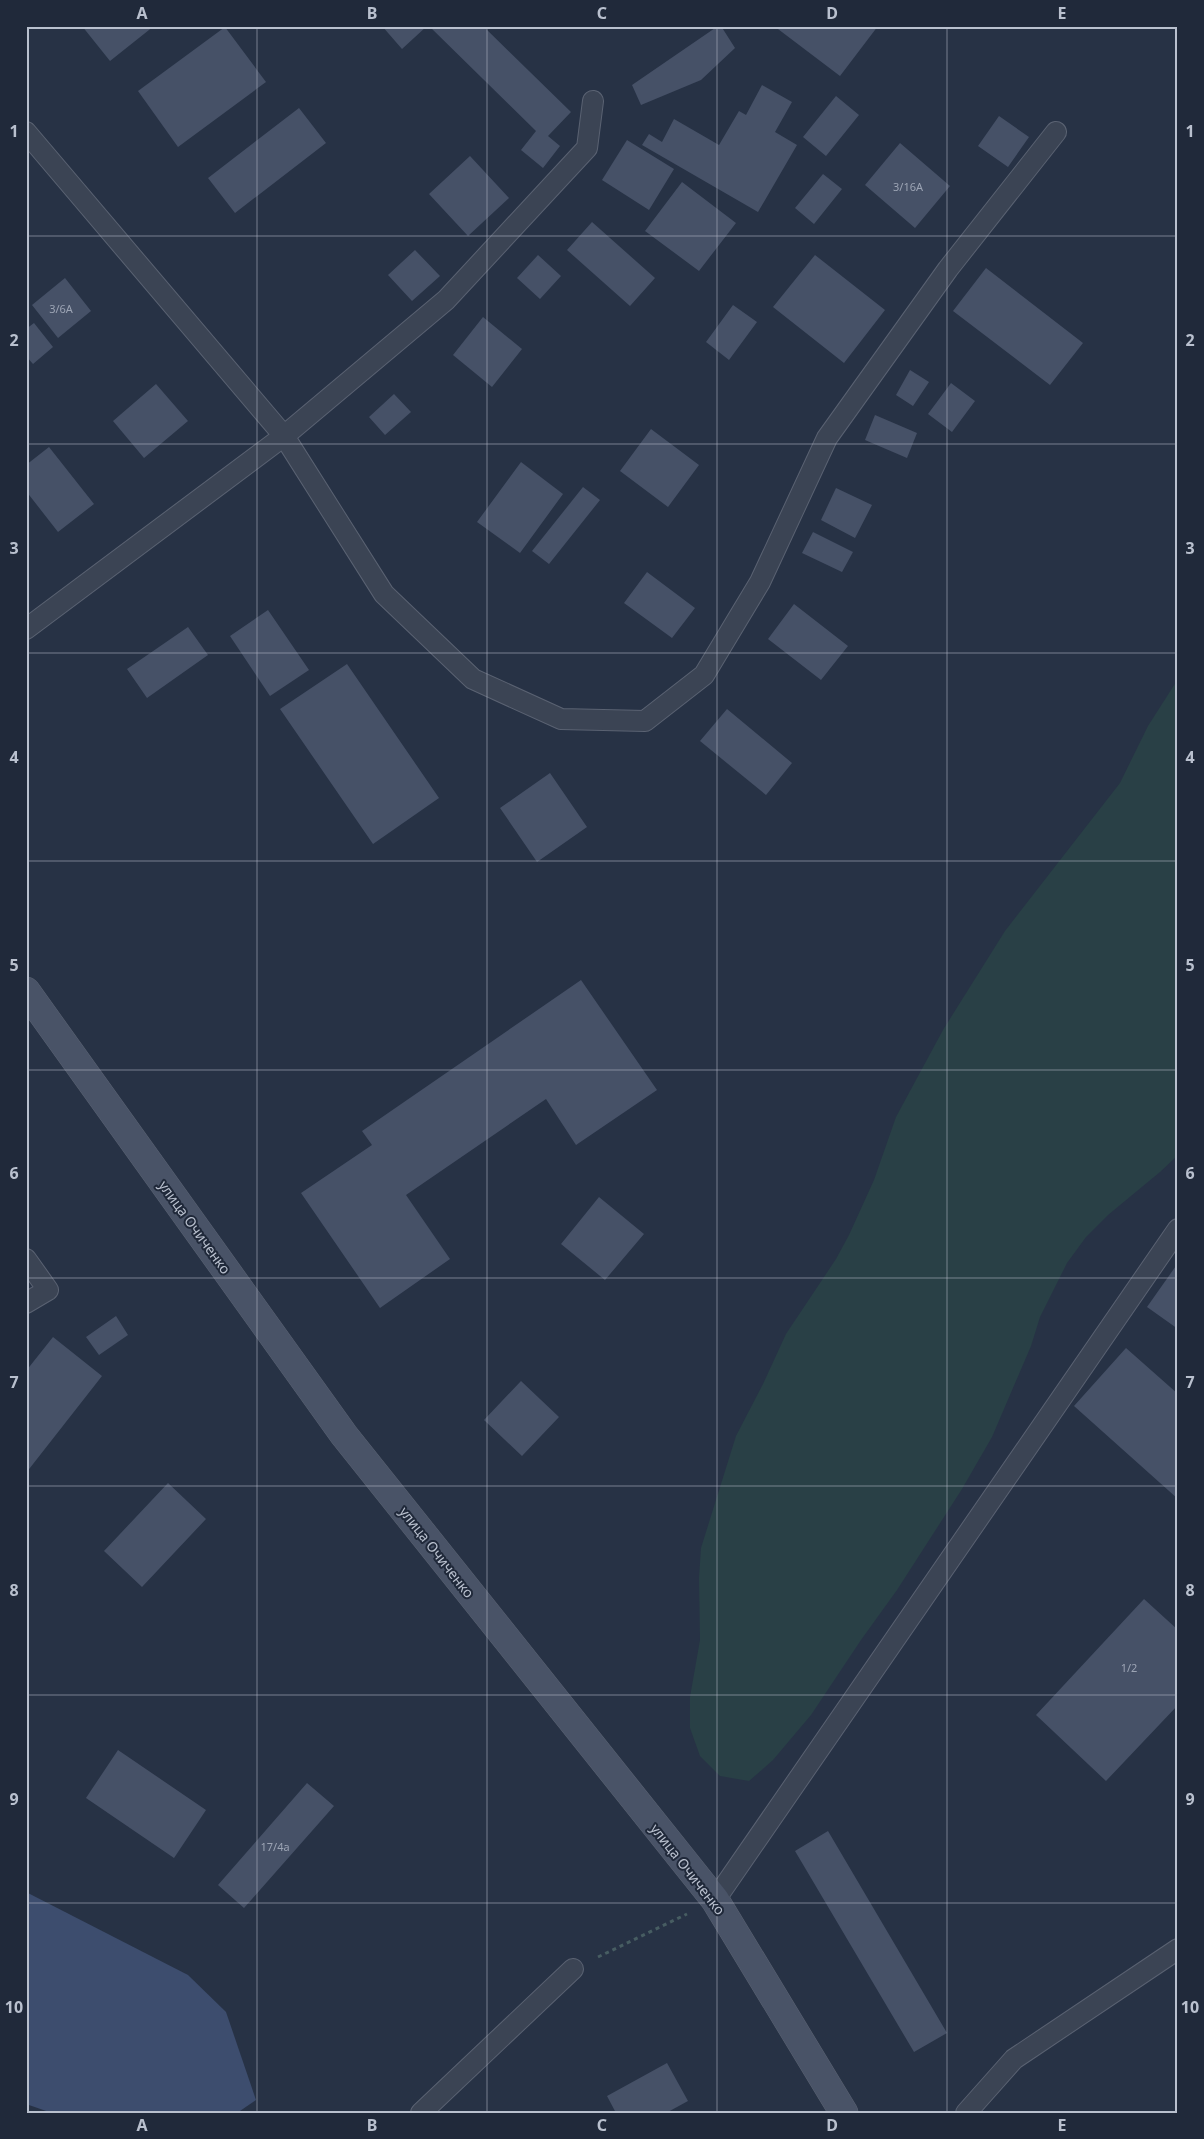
<svg xmlns="http://www.w3.org/2000/svg" width="1204" height="2139" viewBox="0 0 1204 2139" font-family="'Noto Sans',sans-serif">
  <style>
    .green { fill: #294046 }
    .water { fill: #3d4d6e }
    .building { fill: #465167 }
    .lines { fill: none; stroke-linecap: round; stroke-linejoin: round }
    .lane-casing { stroke: #5a6272; stroke-width: 22 }
    .secondary-casing { stroke: #5a6272; stroke-width: 29 }
    .path { stroke: #475d62; stroke-width: 3; stroke-dasharray: 4 4; stroke-linecap: butt }
    .lane { stroke: #3b4454; stroke-width: 20 }
    .secondary { stroke: #495367; stroke-width: 28 }
    .grid { fill: none; stroke: #b9c0ce; stroke-width: 1; stroke-opacity: 0.55 }
    .labels { text-anchor: middle; dominant-baseline: central; stroke-width: 4; stroke-linejoin: round; paint-order: stroke }
    .number-label { font-size: 11px; fill: #9ca4b4 }
    .street-label { font-size: 14px; fill: #b9c0ce; stroke: #20293a }
    .neatline { fill: none; stroke: #b9c0ce; stroke-width: 2 }
    .grid-label { font-size: 16px; text-anchor: middle; font-weight: bold; fill: #b9c0ce }
  </style>
  <rect width="100%" height="100%" fill="#273245"/>
  <path class="green" d="M1178,679v476l-18,17 -52,43 -22,22 -19,26 -27,54 -9,29 -39,91 -30,52 -65,101 -36,50 -50,75 -38,45 -24,21 -29,-5 -20,-20 -10,-28v-31l10,-57 -1,-62 2,-30 35,-112 27,-52 23,-50 50,-75 13,-24 25,-55 22,-63 47,-87 62,-99 115,-148 28,-57z"/>
  <path class="water" d="M26,1892l162,83 38,37 30,88 -19,13h-185l-26,-9z"/>
  <path class="building" d="M82,26h72l-44,35z
    M382,26h45l-25,23z
    M429,26h54l88,86 -23,24 12,10 -17,22 -22,-18 15,-19z
    M718,26h3l14,22 -34,32 -60,25 -9,-20z
    M774,26h104l-38,50z
    M225,27l41,55 -88,65 -40,-56z
    M762,85l30,17 -17,30 22,13 -39,67 -116,-67 7,-11 13,8 12,-23 45,26 20,-34 7,4z
    M836,96l23,19 -33,41 -23,-19z
    M299,108l27,35 -91,70 -27,-35z
    M999,116l30,21 -21,30 -30,-21z
    M627,140l47,29 -25,41 -47,-30z
    M900,143l50,43 -35,42 -50,-43z
    M470,156l39,42 -41,38 -39,-42z
    M823,174l19,15 -28,35 -19,-16z
    M682,182l54,41 -37,48 -54,-40z
    M592,222l63,56 -25,28 -63,-56z
    M415,250l25,26 -28,25 -24,-26z
    M538,255l23,21 -21,23 -23,-21z
    M815,255l70,55 -41,53 -71,-56z
    M986,268l97,75 -33,42 -97,-74z
    M65,278l26,33 -33,27 -26,-33z
    M733,305l24,17 -28,38 -23,-18z
    M483,317l39,32 -30,38 -39,-32z
    M34,323l19,24 -20,17 -7,-8v-27z
    M910,370l19,12 -16,24 -17,-11z
    M951,383l24,18 -23,31 -24,-18z
    M156,384l32,37 -44,37 -31,-37z
    M394,394l17,18 -26,23 -16,-18z
    M875,415l42,18 -10,25 -42,-18z
    M651,429l48,36 -31,42 -48,-36z
    M49,447l45,57 -36,28 -32,-41v-26z
    M521,462l42,32 -43,59 -43,-31z
    M583,487l17,13 -51,64 -17,-13z
    M836,488l36,17 -17,33 -34,-18z
    M813,532l40,20 -11,20 -40,-19z
    M647,572l48,36 -23,30 -48,-35z
    M794,604l54,42 -27,34 -53,-41z
    M268,610l41,60 -39,26 -40,-60z
    M188,627l20,28 -61,43 -20,-29z
    M347,664l92,134 -66,46 -93,-135z
    M727,709l65,54 -26,32 -66,-54z
    M550,773l37,54 -50,35 -37,-54z
    M581,980l76,110 -81,55 -30,-46 -140,96 44,64 -70,49 -79,-115 71,-48 -10,-14z
    M599,1197l45,37 -39,46 -44,-36z
    M1178,1263v66l-31,-22z
    M116,1316l12,19 -29,20 -13,-18z
    M53,1337l49,39 -76,97v-102z
    M1126,1348l52,46v105l-104,-93z
    M521,1381l38,36 -37,39 -38,-36z
    M168,1483l38,36 -64,68 -38,-36z
    M1144,1599l34,31v75l-72,76 -70,-66z
    M118,1750l88,60 -32,48 -88,-60z
    M307,1783l27,23 -90,102 -26,-23z
    M828,1831l119,202 -33,19 -119,-201z
    M667,2063l21,38 -22,12h-50l-9,-17z"/>
  <g class="lines">
    <g class="lane-casing">
      <path id="lane" d="M26,132l258,304 162,-136 141,-152 6,-47
        M26,629l258,-193 100,158 89,85 88,40 84,2 59,-46 56,-93 67,-144 121,-169 108,-137
        M26,1259l22,31 -22,13
        M715,1900l463,-671
        M421,2113l152,-144
        M966,2113l48,-54 164,-110"/>
    </g>
    <g class="secondary-casing">
      <path id="secondary" d="M26,991l318,444 371,465 129,213"/>
    </g>
    <path class="path" d="M598,1957l89,-43"/>
    <use href="#lane" class="lane"/>
    <use href="#secondary" class="secondary"/>
  </g>
  <path class="grid" d="M257,26v2087M487,26v2087M717,26v2087M947,26v2087M26,236h1152M26,444h1152M26,653h1152M26,861h1152M26,1070h1152M26,1278h1152M26,1486h1152M26,1695h1152M26,1903h1152"/>
  <g class="labels">
    <g class="number-label">
      <text x="908" y="186">3/16А</text>
      <text x="61" y="308">3/6А</text>
      <text x="1129" y="1667">1/2</text>
      <text x="275" y="1846">17/4а</text>
    </g>
    <g class="street-label">
      <text transform="translate(195 1227) rotate(54)">улица Очиченко</text>
      <text transform="translate(437 1552) rotate(52)">улица Очиченко</text>
      <text transform="translate(688 1869) rotate(52)">улица Очиченко</text>
    </g>
  </g>
  <rect width="1204" height="2139" fill="none" stroke="#20293a" stroke-width="55"/>
  <rect x="28" y="28" width="1148" height="2084" class="neatline"/>
  <g class="grid-label">
    <text x="142" y="19">A</text>
    <text x="372" y="19">B</text>
    <text x="602" y="19">C</text>
    <text x="832" y="19">D</text>
    <text x="1062" y="19">E</text>
    <text x="14" y="137">1</text>
    <text x="1190" y="137">1</text>
    <text x="14" y="346">2</text>
    <text x="1190" y="346">2</text>
    <text x="14" y="554">3</text>
    <text x="1190" y="554">3</text>
    <text x="14" y="763">4</text>
    <text x="1190" y="763">4</text>
    <text x="14" y="971">5</text>
    <text x="1190" y="971">5</text>
    <text x="14" y="1179">6</text>
    <text x="1190" y="1179">6</text>
    <text x="14" y="1388">7</text>
    <text x="1190" y="1388">7</text>
    <text x="14" y="1596">8</text>
    <text x="1190" y="1596">8</text>
    <text x="14" y="1805">9</text>
    <text x="1190" y="1805">9</text>
    <text x="14" y="2013">10</text>
    <text x="1190" y="2013">10</text>
    <text x="142" y="2131">A</text>
    <text x="372" y="2131">B</text>
    <text x="602" y="2131">C</text>
    <text x="832" y="2131">D</text>
    <text x="1062" y="2131">E</text>
  </g>
</svg>
